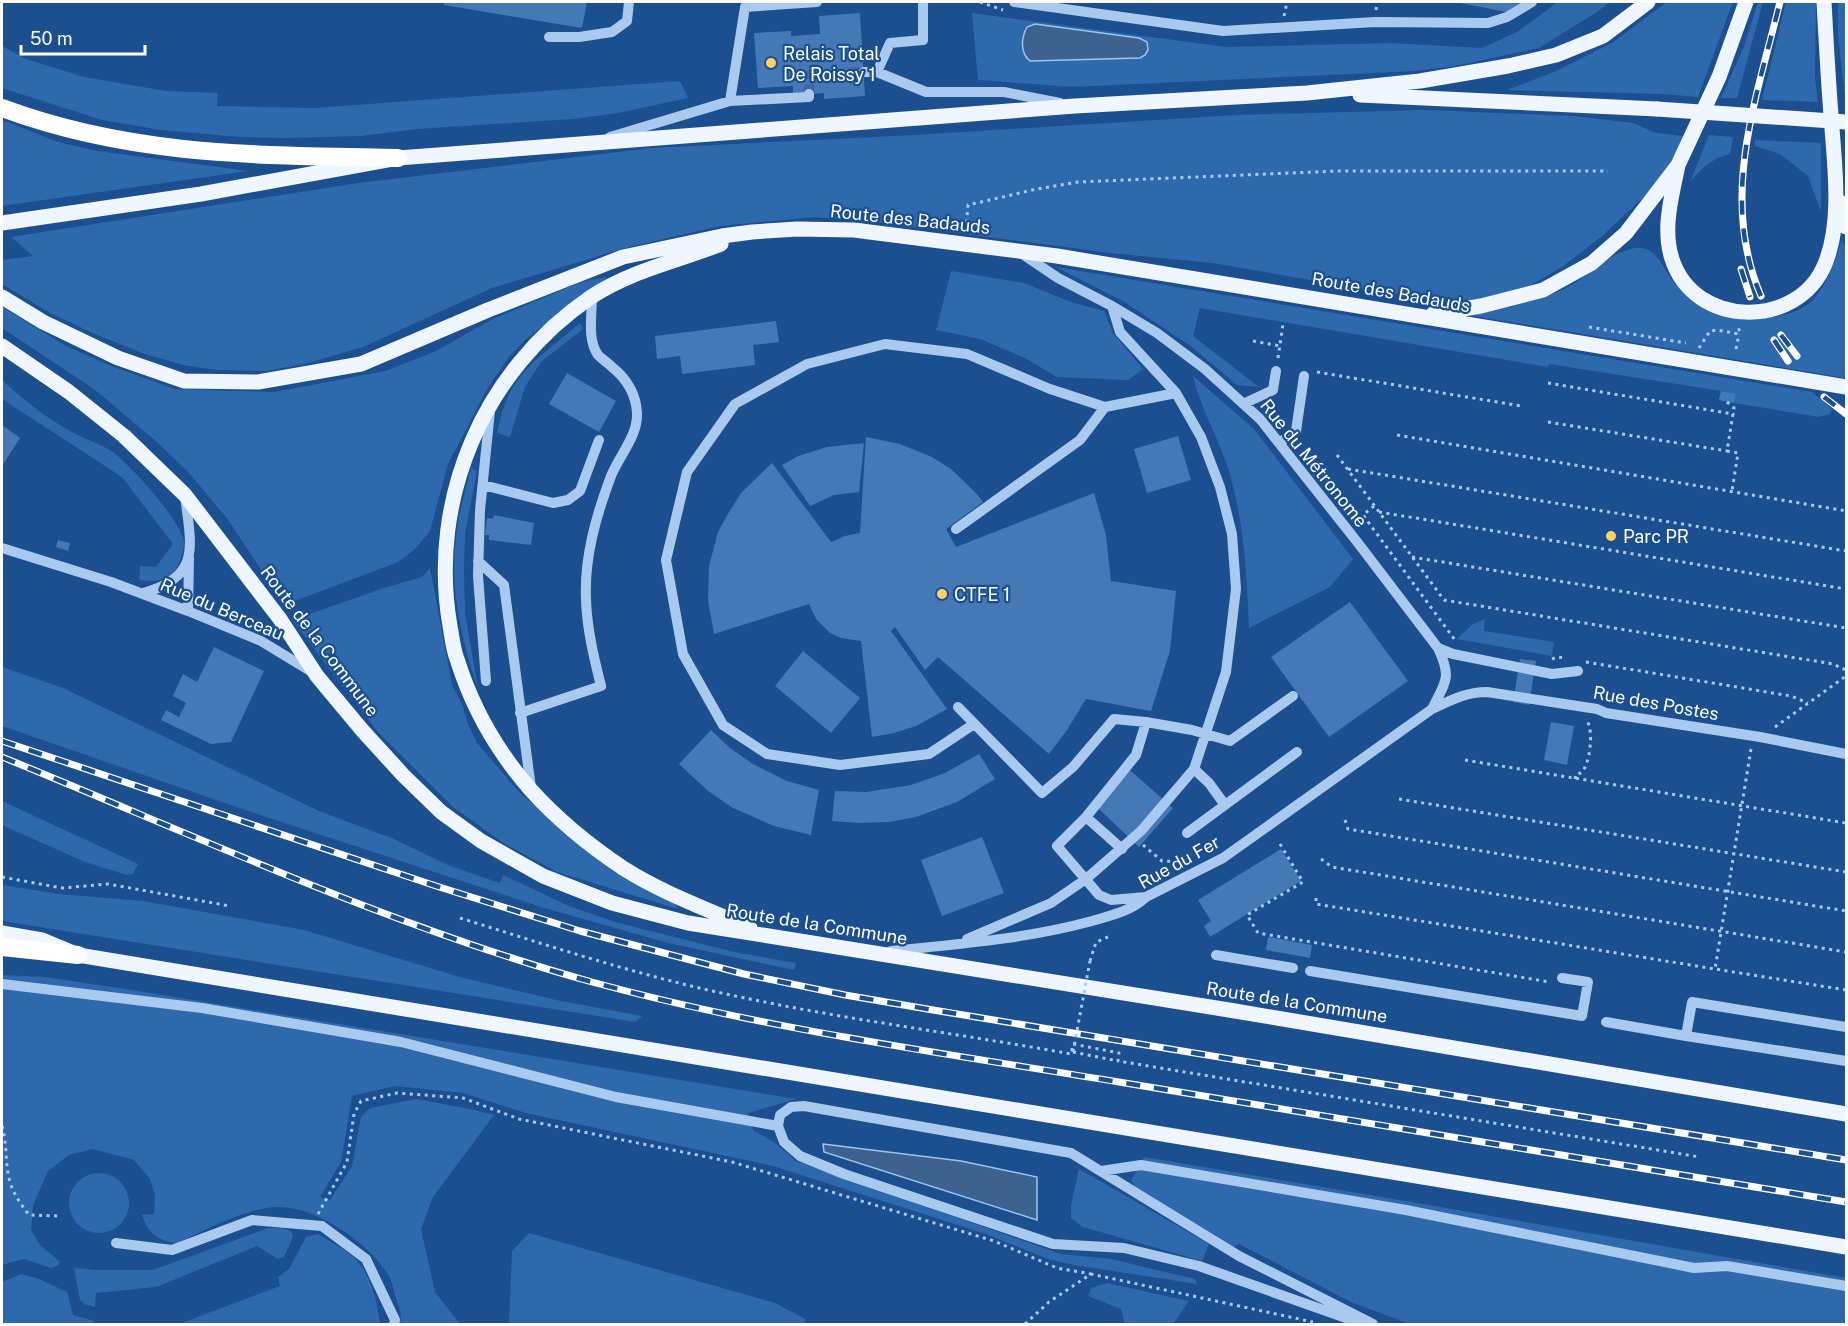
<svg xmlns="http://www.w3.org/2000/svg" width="1848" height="1326" viewBox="0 0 1848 1326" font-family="'Public Sans',sans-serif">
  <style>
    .green { fill: #2e69ad }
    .water { fill: #3c6290; stroke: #9cc4f0; stroke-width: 1.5 }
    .building { fill: #4478b7 }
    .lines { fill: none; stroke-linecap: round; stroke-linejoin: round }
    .minor-tunnel { stroke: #3d69a0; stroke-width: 10; stroke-dasharray: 10 5; stroke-linecap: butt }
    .path { stroke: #a9c9ee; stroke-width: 3; stroke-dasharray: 3 4.5; stroke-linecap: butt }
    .minor { stroke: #a9c9ee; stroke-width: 10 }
    .major { stroke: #f0f6ff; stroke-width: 15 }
    .highway { stroke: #fff; stroke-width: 18 }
    .rail-casing { stroke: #fff; stroke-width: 7 }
    .rail { stroke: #1b4f8f; stroke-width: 4.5; stroke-dasharray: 14; stroke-linecap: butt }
    .path-bridge { stroke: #a9c9ee; stroke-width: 3; stroke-dasharray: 3 4.5; stroke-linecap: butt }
    .major-bridge { stroke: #f0f6ff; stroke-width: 15 }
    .poi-dot { fill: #ffd166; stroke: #1b4f8f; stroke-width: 2 }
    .labels { text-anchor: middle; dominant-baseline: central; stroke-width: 4.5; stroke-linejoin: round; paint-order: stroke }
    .poi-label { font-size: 18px; fill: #fff; stroke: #1b4f8f; text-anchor: start }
    .street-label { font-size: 18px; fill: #fff; stroke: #1b4f8f }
  </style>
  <rect width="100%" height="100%" fill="#1b4f8f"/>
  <path class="green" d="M1558,2h52l-13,10 -58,36 -84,18 -40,5 -344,16 -93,-7 -6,-67 254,34 164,-4 92,5 35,-16z
    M1667,2h66l-35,95 -36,-3 -155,-4 47,-18 58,-29z
    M1758,2h5l-26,96h-16l23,-52z
    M1786,2h30l-1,76 3,24 -56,-2z
    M1838,2h8v104l-8,-71z
    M2,46l24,13 58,18 82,14 52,2 -1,13 98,2 365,-27 8,17 -70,15 -45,6 -156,10 -56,7 -76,2 -45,-1 -79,-7 -59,-10 -100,-32z
    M1424,110l150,6 59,7 23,10 28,3 -14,28 -25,32 -44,41 -39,30 -33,19 -51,14 -36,-1 -75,-9 -154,-27 -103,-10 -243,-32 -53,-4 -94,9 -91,21 -137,41 -129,59 -58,17 -39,7 -49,-1 -34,-5 -38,-11 -50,-20 -45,-21 -48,-29v-24l31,-4 -22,-19 347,-54 294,-35 262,-13 323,-20z
    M2,120l56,22 40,9 150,20 -246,35z
    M1709,135l24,2 -3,17c-18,4 -28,14 -40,28z
    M1755,140l66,3v69l-13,-36 -28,-22 -25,-8z
    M1842,240l4,10v128l-378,-63c33,-6 65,-12 96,-26 25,-11 44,-37 71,-41 19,-3 27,17 35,29 6,9 17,21 26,26 29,19 89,22 116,-2 15,-15 23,-42 30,-61z
    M1056,267l756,125 20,17 -2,5 -11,3 -85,-14 2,-9 -15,-3 -172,-27 -1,3 -348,-59 -7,28 66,51 -22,-2 -45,-38 -69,-46z
    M951,271l73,12 47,19 33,9 9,22 30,36 -15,11 -71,-3 -32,-19 -45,-19 -44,-9z
    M607,277l-5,6 -76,56 -18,19 -21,31 -39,75 -18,67 -15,18 -17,13 -114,43 -55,-84 -40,-48 -32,-31 -63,-53 -92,-61v-21l64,39 48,21 61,22 100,3 110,-21 49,-19 59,-33 88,-37z
    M580,323l3,6 -42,33 -16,25 -15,50 -13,-4c4,-17 8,-34 18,-49 14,-22 44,-43 65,-61z
    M1193,376l61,53 99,130 -23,28 -81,41c-2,-53 -5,-106 -20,-157 -10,-33 -28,-60 -36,-95z
    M2,380c22,20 44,38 70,52 12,7 26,11 38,18 18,12 73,72 74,93 0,5 -3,17 -6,22 -8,17 -23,17 -39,15l1,-14 16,1 17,-23 -51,-67 -120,-78z
    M471,468l6,3 -12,63 -1,36 1,43 13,76c-19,-57 -31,-112 -19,-172 3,-16 8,-32 12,-49z
    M430,568l22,117 12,24 3,13 10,21 43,50 85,72 27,16 43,22 3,6 -121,-37 -52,-28 -52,-37 -75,-75 -86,-112 95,-33 35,-10z
    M1485,619l-1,12 70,11 -2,14 -95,-17 16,-15z
    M2,667l61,21 256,123 75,28 56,27 50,17 3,-8 66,31 46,16 119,30 62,11 -2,7 -126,-27 -127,-36 -293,-96 -246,-85z
    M2,801l136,63 -5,10 -6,1 -42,-13 -83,-37z
    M2,885l57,9 84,7 161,29 156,47 96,23 86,16 -7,6 -633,-101z
    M2,975l43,2 87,13 664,109 -48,14 5,17 22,13 21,18 265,93 50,5 84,20 2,5 -123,-19 -26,-6 -62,-25 -213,-68 -247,-53 -63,-20 -68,-7 -43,10 -11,66 -21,35 10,3 22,-34 9,-49 9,-9 46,-9 54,10 24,6 -61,82 -12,32 14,63 25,32h-60c2,-9 -1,-17 -4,-26 -2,-7 -4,-16 -7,-22 -19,-32 -71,-69 -110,-69 -32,0 -73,23 -103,36 -18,-2 -29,-11 -34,-28l12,-1 1,-19 -5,-16 -16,-19 -41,-11 -24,6 -21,16 -15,34 -2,25 9,15 19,16v4l-8,3 -27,-9 -22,6z
    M1144,1157l279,47 423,74v46h-436l-59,-22 -112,-58 -5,3 -98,-60 -5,-6z
    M1079,1169l130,75 -7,17 -119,-34 -12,-9v-13z
    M69 1203a30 30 0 1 1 60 0a30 30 0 1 1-60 0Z
    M268,1228h14l10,4 1,5 -9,20 -6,2 -21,-13 -101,41 -60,6 -1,14 -11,-3 -4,-4 -6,-32 22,2h57z
    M529,1233l246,70 30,16v5h-296l3,-73z
    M318,1234c11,7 23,13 33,21 20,17 26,45 29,69h-201l101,-38 -2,-9 11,-8 17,-32z
    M21,1274l18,5 28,13 6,23 21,6v3h-92v-42z
    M1107,1283l82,18 -16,23h-48l-4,-15 -33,-13 3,-8z"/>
  <path class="water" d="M1035,24l104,14 8,4 1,8 -3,5 -5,3 -110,3c-10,-8 -9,-23 -3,-34z
    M823,1144l138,17 76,16v43l-213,-68z"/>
  <path class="building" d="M444,2h143l-5,26 -138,-23z
    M1455,2h67l-16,10z
    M860,13l5,83 -41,3v-6l-31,2v-9l-35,2 -4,-55 37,-2v5l29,-2 -1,-18z
    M776,321l3,21 -26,3 2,20 -73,9 -2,-18 -23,3 -2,-23z
    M567,373l49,28 -17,31 -50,-28z
    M1721,391l15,3 -2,9 -15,-3z
    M2,425l18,13 -18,28z
    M1178,436l13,44 -44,13 -13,-44z
    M866,437l34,7 32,13 19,12 25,24 7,9 -37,27 10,18 138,-54 12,42 5,46 65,10 -6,60 -19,60 -65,-12 -19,31 -18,24 -111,-97 -13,13 -30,-43 -4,4 56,78 -31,17 -22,7 -22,4 -11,-96 -20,-3 -11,-5 -14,-14 -7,-15 -95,30 -6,-34 1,-34 9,-34 11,-20 12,-19 31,-30 59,79 14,-6 15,-3z
    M864,443l-5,49 -25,3 -24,11 -28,-41 16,-9 29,-9z
    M494,515l40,8 -3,22 -42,-5v-5h-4l2,-17 6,1z
    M58,540l12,3 -2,8 -12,-4z
    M1350,602l58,79 -79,56 -58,-80z
    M214,647l50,24 -33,71 -20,2 -50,-24 5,-10 13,7 7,-14 -13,-7 10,-22 14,8z
    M803,651l57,47 -29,35 -56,-47z
    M1520,659l16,2 -7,44 -16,-3z
    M1551,722l23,4 -7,39 -23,-5z
    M711,730l19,18 23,16 34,17 32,9 -8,45 -37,-9 -41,-18 -25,-17 -29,-27z
    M979,754l16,25 -38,23 -41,15 -27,5 -30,1 -27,-2 3,-30 31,1 45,-7 34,-12z
    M1124,765l49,43 -34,39 -39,-37 -9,-6z
    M982,837l22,56 -62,23 -21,-56z
    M1281,849l20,32 -91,56 -6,-11 7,-5 -13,-21z
    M1268,937l44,8 -2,13 -44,-8z"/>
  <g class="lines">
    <path class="minor-tunnel" d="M809,94v-19l55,-3"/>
    <path class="path" d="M980,2l23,8
      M1376,10l1,-8
      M1284,16l3,-14
      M966,230l2,-25 69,-16 41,-7 260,-11h270
      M1589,327l97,16
      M1253,341l27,5
      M1699,348l11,-17 7,-1 22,4v-7
      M1736,349l3,-15
      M1278,358l5,-34
      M1317,372l204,34
      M1548,383l185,31 -6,37 11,2 -6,38
      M1727,402l7,6 -1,6
      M1548,422l179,29
      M1397,435l449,76
      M1337,455l107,145 389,64 13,6
      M1348,469l498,82
      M1374,506l-11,9 92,125
      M1379,512l467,77
      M1412,557l434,71
      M1552,659l5,-2 8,1
      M1586,662l205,34 17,7
      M1775,727l71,-51
      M1751,749l-36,220 131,21
      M1465,760l381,63
      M1575,779l1,-5 5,-1c9,-8 13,-42 6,-52
      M1399,799l447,73
      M1345,820l3,9 498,82
      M1280,844l23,38 -56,33 11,18 291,49
      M1143,845l19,16 25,1
      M1321,859l11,8 514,85
      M2,877l60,11 46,-4 122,22
      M1316,898v6l399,65
      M460,918c77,24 153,49 231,68 125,30 253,45 380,68l2,-10 46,9 -1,8 582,96
      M1090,961l6,-19 12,-5
      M1073,1052l45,9
      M2,1126c5,17 3,34 7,52 3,14 11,25 20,37l31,1
      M318,1214l29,-52 7,-48 7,-13 36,-8 66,5 56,21 213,43 262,79 63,27 34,6
      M1025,1324l24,-22 42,-28 222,48"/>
    <path class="minor" d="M1014,2l209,29 152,-9 113,1 19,-6 25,-15
      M549,37h30l33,-5 15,-11 2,-19
      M864,72h13l49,20h78l56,11
      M877,72l13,-29 33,-3v-38
      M730,101l15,-94 72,-5
      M610,137l120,-36 79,-4v-3
      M1021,253l37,25 54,28 45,27 48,36 55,50 98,124 80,105c14,30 8,33 -6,61
      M1243,404l30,-14 3,-19
      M1279,443l17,-12 8,-55
      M483,485l70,18 15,-3 12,-9 19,-51
      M956,529l124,-89 25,-33
      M2,548l109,34 77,29 73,30 51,31
      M478,561l26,24 27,203
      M143,593c59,-16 48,-48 42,-97
      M188,611l1,-53
      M1438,648l15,6 99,20 26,-3
      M486,681l-8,-105 2,-66 10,-99
      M958,707l84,86 31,-26 41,-48 32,3 46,8 38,11 63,-45
      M520,713l81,-27c-7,-28 -14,-57 -15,-86 -2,-42 10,-84 25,-124 8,-20 27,-40 26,-63 -1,-19 -10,-34 -25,-46 -4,-4 -10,-8 -14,-12 -11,-15 -6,-40 -6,-58
      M974,724l-45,30 -89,11 -73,-11 -44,-29 -40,-71 -17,-94 21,-88 48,-68 72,-40 78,-20 82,10 83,35 55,18 71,-14
      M1194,769l15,14 16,22
      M1086,817l36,32
      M1187,833l110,-81
      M1146,897l-35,3 -12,-5 -42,-49 29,-29 50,-62 10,-33
      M967,939l84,-36 35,-24 55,-48 53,-62 32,-97 10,-83 -4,-55 -12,-47 -19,-50 -25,-44 -56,-61 -8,-26
      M891,951c68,-7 135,-12 201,-30 20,-6 39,-10 54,-24l77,-39 209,-149c19,-9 34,-17 55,-17l110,17 9,4 154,24 86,17
      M1216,955l77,13
      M1310,971l272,45 6,-34 -26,-4
      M2,984l200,24 199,34 215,55 162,29
      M1606,1022l80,14
      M1846,1027l-154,-25 -6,34 160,25
      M1101,1171l40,-6 265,45 288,58 33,-2 119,20
      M116,1243l56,7 80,-30 70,6 44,33 29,61 -1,4
      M1363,1324l-164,-58 -75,-18 -71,-4 -209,-70 -44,-18 -16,-14 -6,-16 2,-11 11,-8 13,-1 267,47 168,103 134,68"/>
    <path class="major" d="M1360,95l297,14
      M1678,165c-6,31 -16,63 -6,94 22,69 126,71 153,5 18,-44 9,-102 6,-149 -3,-38 -5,-76 -7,-113
      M1839,201l7,26
      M2,223l199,-29 197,-36 677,-52 232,-13 113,-12 88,-15 48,-11 47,-19 45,-34
      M721,244c-43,17 -91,27 -130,53 -107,73 -163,201 -141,329 2,11 3,23 7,33 15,48 40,92 73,130 26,29 60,57 93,79 39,25 84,41 127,60
      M2,297l41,25 75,36 66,23 74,1 103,-18 127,-54 135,-53 99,-21 30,-4 45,-3 57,1 203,26 789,131
      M1433,314l48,-8 62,-16 49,-27 34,-30 52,-68 41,-88 27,-75
      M2,346l67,46 55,44 61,59 95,124 37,57 45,54 41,45 38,37 40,29 62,35 69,27 76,20 547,88 611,103
      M2,933l40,7 36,15 1768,292"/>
    <path class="highway" d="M2,108c132,49 257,47 396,50
      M2,947l76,8"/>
    <g class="rail-casing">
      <path id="rail" d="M1741,269l9,28
        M1761,296c-42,-98 -5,-196 19,-294
        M1781,335l16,21
        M1774,340l14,21
        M1824,397l22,17
        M2,741l434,145 144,45 164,43 101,21 88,15 913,150
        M2,757c195,79 387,169 590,225 173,47 350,71 527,100 242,40 485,80 727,120"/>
    </g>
    <use href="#rail" class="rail"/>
    <path class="path-bridge" d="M1073,1052l17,-91"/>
    <path class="major-bridge" d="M1657,109l189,13"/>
  </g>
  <g class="poi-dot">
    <circle cx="771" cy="63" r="6"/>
    <circle cx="1611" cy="536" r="6"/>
    <circle cx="942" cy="594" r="6"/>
  </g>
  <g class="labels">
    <g class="poi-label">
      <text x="783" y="53">Relais Total<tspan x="783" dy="21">De Roissy 1</tspan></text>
      <text x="1623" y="536">Parc PR</text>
      <text x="954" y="594">CTFE 1</text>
    </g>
    <g class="street-label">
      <text transform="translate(910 219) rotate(6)">Route des Badauds</text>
      <text transform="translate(1391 292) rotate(10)">Route des Badauds</text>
      <text transform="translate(1314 463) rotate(51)">Rue du Métronome</text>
      <text transform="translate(222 609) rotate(23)">Rue du Berceau</text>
      <text transform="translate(320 641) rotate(53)">Route de la Commune</text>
      <text transform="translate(1656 703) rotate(10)">Rue des Postes</text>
      <text transform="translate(1179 862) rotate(-29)">Rue du Fer</text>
      <text transform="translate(817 924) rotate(9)">Route de la Commune</text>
      <text transform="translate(1297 1002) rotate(9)">Route de la Commune</text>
    </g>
  </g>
  <rect width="1848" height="1326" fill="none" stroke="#ffffff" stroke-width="6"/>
  <path d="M21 45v9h124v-9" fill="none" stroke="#ffffff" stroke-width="3"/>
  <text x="30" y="45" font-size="18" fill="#ffffff" stroke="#1b4f8f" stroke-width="4.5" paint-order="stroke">50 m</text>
</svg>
